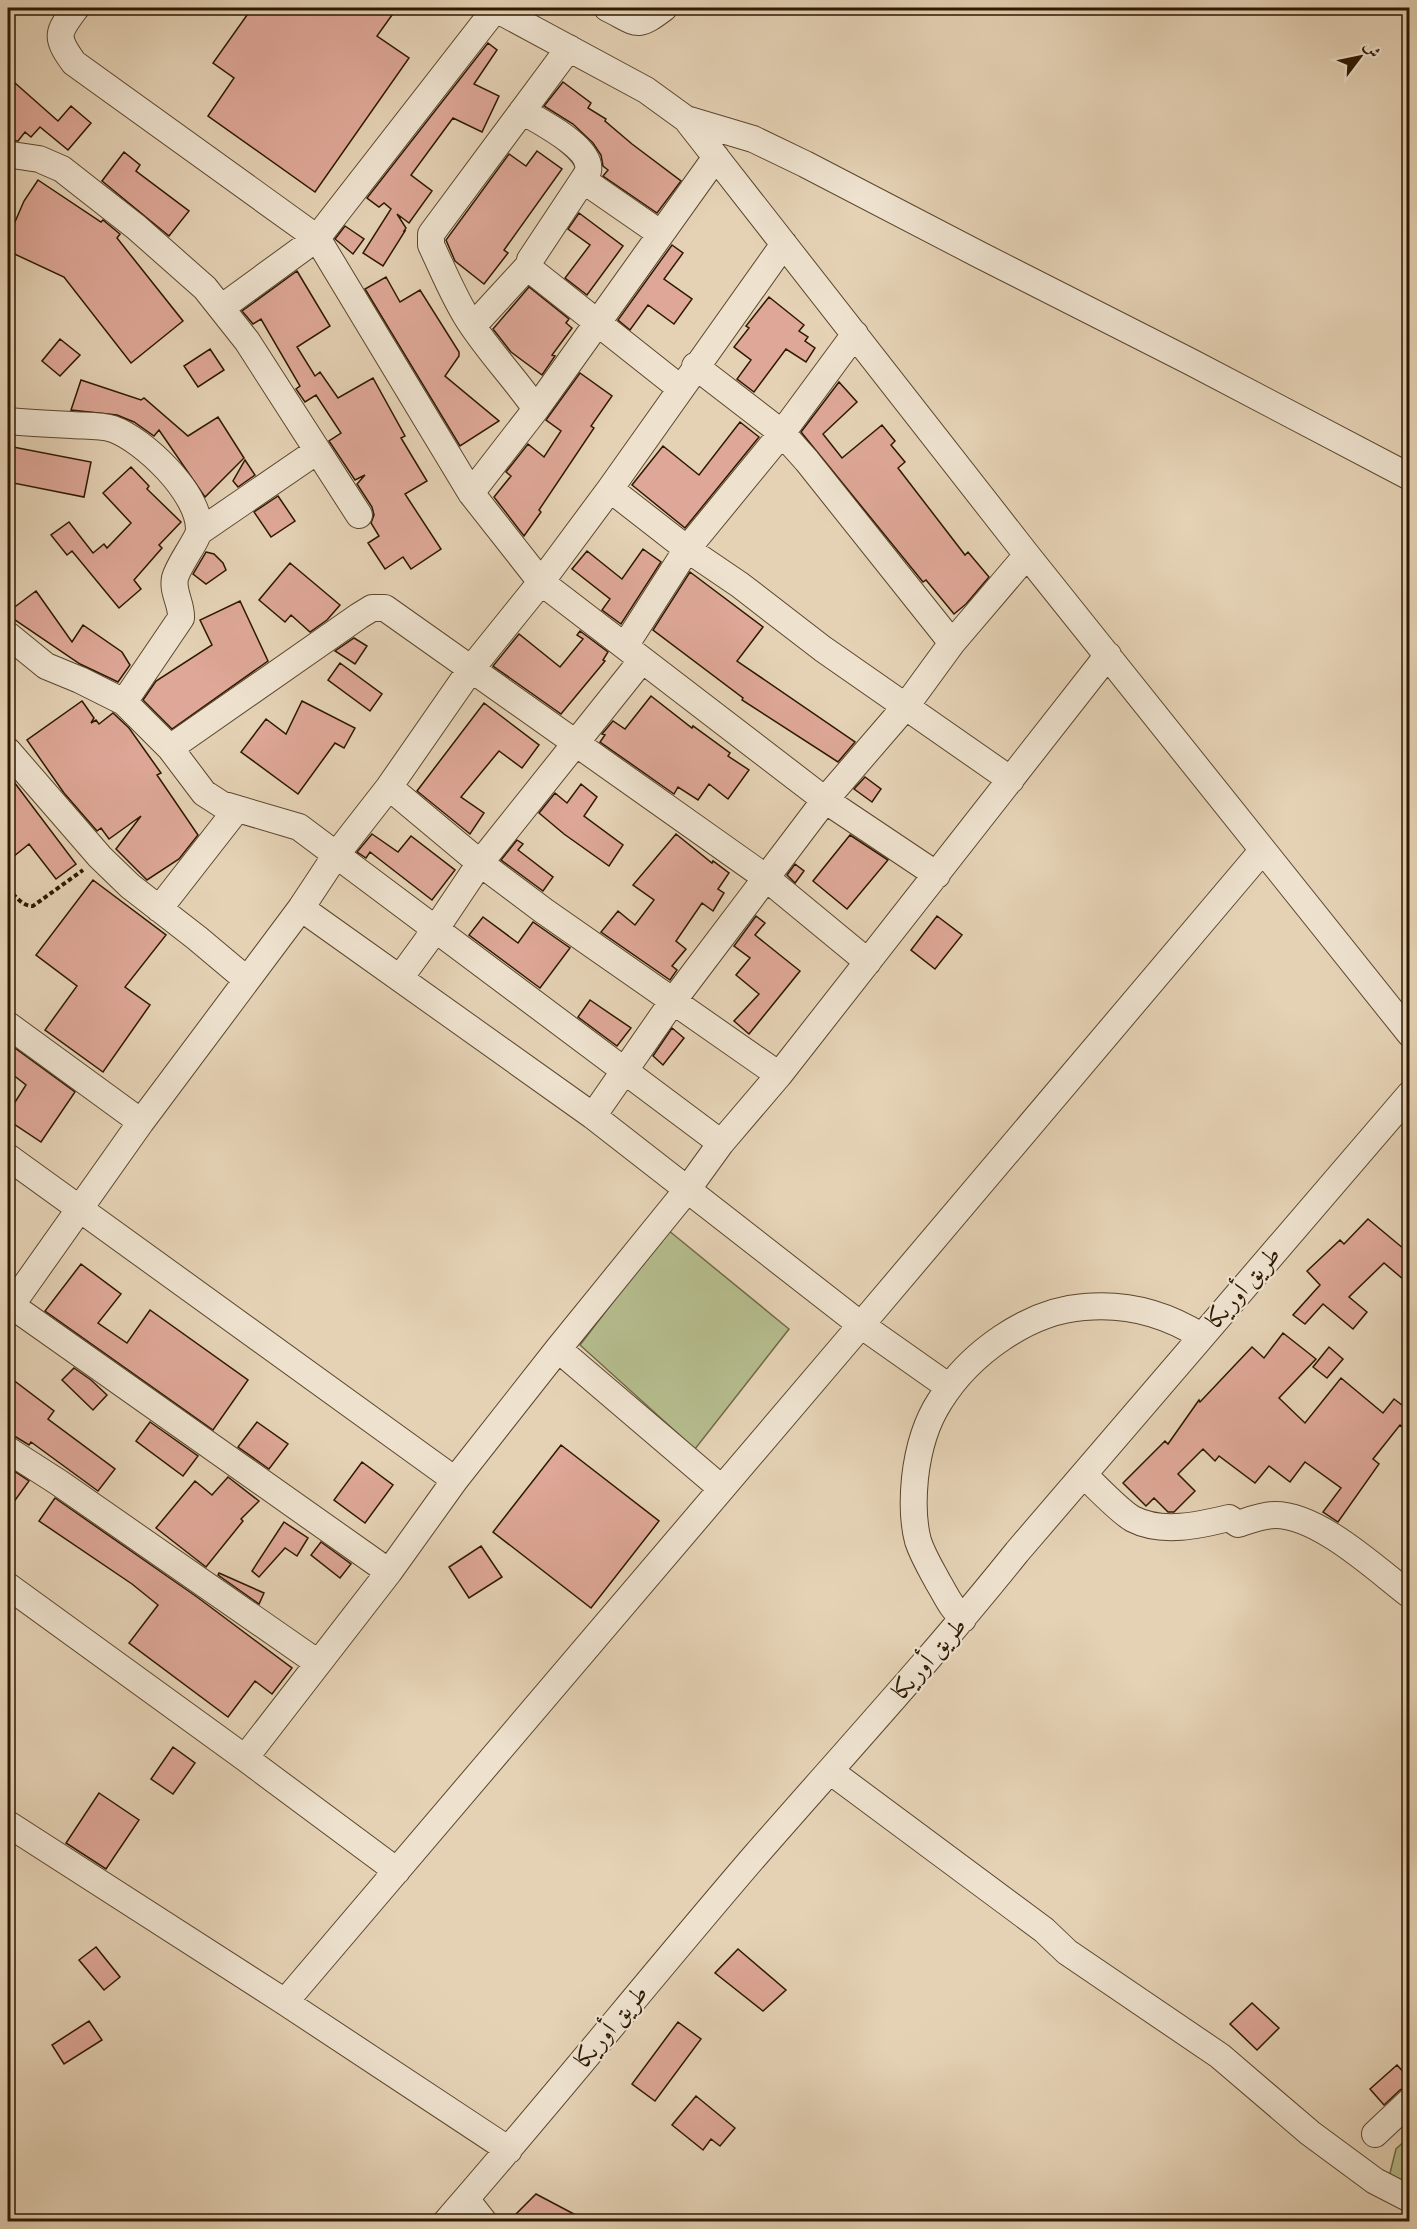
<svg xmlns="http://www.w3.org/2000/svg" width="1417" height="2229" viewBox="0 0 1417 2229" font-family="'IM FELL Great Primer',Amiri,serif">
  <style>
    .green { fill: #b5bc8d; stroke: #716a46; stroke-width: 1.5 }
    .building { fill: #dea797; stroke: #2d1800; stroke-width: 1.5 }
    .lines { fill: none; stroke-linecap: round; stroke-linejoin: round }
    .minor-casing { stroke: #5b462d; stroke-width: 28 }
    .path { stroke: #2d1800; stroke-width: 4; stroke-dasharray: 4.5 3; stroke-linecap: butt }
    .minor { stroke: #eee2cf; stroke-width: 26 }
    .labels { text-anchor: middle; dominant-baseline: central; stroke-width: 4.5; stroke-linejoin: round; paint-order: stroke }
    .street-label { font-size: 24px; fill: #2d1800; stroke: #eee2cf }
  </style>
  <rect width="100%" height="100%" fill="#e5d2b5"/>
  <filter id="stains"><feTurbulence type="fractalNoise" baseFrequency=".00333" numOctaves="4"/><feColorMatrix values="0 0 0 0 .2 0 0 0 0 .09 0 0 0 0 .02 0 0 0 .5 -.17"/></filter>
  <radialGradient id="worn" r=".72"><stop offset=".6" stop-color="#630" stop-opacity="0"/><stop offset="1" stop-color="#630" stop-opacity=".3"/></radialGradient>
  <path class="green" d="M668,1230l121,99 -94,120 -115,-104z
    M1409,2137v47l-20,-7 7,-28z"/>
  <path class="building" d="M252,8h145l-20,28 32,22 -94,134 -107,-76 26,-38 -21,-15z
    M488,43l9,7 -23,34 25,12 -17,36 -29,-14 -42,57 21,16 -23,32 -12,-9 9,14 -2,3h1l-22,35 -20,-13 28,-44 -7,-6 -5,4 -12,-9z
    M563,82l28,21 -3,5 18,11 -1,2 27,23 49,37 -24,32 -54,-37 5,-6 -5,-4 -2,-11 -8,-12 -20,-19 -29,-18z
    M15,83l43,38 13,-15 20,17 -23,27 -28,-23 -9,10 -6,-5 -7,9h-10v-50z
    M537,151l25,18 -58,81 4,3 -24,31 -29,-23 -9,-21 63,-86 17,12z
    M124,152l16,13 -4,6 53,40 -20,25 -67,-55z
    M38,180l63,42 2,-2 17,14 -3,4 66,83 -52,42 -67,-86 -56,-26v-13l16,-37z
    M579,213l44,33 -36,49 -22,-17 25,-33 -22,-16z
    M345,226l19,13 -11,15 -18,-15z
    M672,245l11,8 -19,26 28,20 -18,25 -26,-19 -18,25 -12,-10z
    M297,271l33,55 -33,21 18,29 5,-4 18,26 35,-20 32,58 -4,2 26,43 -22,13 36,55 -30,20 -8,-12 -18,12 -17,-26 11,-7 -8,-13 3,-8 -2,-8 -15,-23 8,-9 -10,5 -26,-39 12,-8 -25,-38 -11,7 -9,-13 4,-3 -39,-67 -8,5 -11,-13z
    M386,277l14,25 20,-12 39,62v4l-14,20 54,45 -39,25 -95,-157z
    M529,287l40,32 -3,4 6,5 -20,27 3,1 -13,19 -31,-23 -18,-23z
    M769,297l35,28 -5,6 9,6 -3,4 10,7 -9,14 -20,-13 -32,43 -17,-13 14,-19 -17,-13 15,-19 -3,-2z
    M60,339l20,16 -20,21 -18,-15z
    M210,349l14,21 -26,17 -14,-21z
    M580,373l32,23 -21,30 3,2 -55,82 2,2 -17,24 -30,-39 17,-21 -5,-4 22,-28 16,13 17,-26 -15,-11z
    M81,380l60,20 3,-2 44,38 30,-19 26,41 -39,39 -46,-67 -5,6 -20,-14 -17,-7 -46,-5z
    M839,382l18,20 -34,32 19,24 40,-33 13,16 -4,4 14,17 -7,6 67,87 3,-3 21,25 -23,27 -12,10 -28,-34 -3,2 -122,-150z
    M740,422l19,15 -74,91 -53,-43 31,-39 36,29z
    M13,447l78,15 -7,35 -76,-15z
    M245,460l10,15 -17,12 -5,-6z
    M131,467l18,19 -2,3 34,33 -22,23 3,3 -28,32 7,9 -22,19 -47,-57 -5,4 -16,-20 18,-13 24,31 11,-9 3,4 24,-25 -28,-30z
    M278,496l17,25 -24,16 -17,-25z
    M643,549l18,13 -40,62 -19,-14 8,-11 -38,-30 15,-18 35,28z
    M206,552l8,2 9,9 3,7 -20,14 -13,-10z
    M290,563l50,42 -13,15 -17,12 -19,-17 -6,7 -26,-22z
    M690,572l73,55 -26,34 118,81 -17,20 -96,-62 1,-2 -90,-68z
    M36,591l36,51 11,-17 39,27 8,13 -12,17 -38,-18 -72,-49v-3z
    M240,601l28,60 -96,68 -29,-29 13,-19 56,-36 -12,-25z
    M580,631l28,21 -5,8 2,1 -44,53 -68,-48 26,-32 41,33 23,-28 -6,-4z
    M354,638l13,8 -12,18 -20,-13z
    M340,663l42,31 -12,17 -42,-31z
    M651,696l41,32 1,-2 37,27 -2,3 21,14 -21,29 -19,-15 -11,16 -20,-13 -4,7 -74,-52 5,-7 -3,-1 11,-13 12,8z
    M82,701l12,17 -3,5 5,-3 3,4 14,-11 16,15 32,45 -4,2 41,60 -19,24 -32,21 -31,-31 25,-33 -32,23 -8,-11 -4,3 -33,-38 -37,-53z
    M302,701l53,27 -11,20 -9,-5 -37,51 -57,-42 25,-33 20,15z
    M484,703l55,42 -17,23 -23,-17 -38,46 23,16 -14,21 -53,-43z
    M8,774l68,90 -20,15 -27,-35 -21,17z
    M865,777l16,12 -9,13 -18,-13z
    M581,784l16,13 -13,19 39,29 -14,21 -45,-32 -25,-21 16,-20 12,10z
    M372,834l26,18 13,-16 44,34 -23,30 -62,-48 -4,6 -9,-6z
    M676,834l36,29 1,-2 16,12 -11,16 6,4 -11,18 -11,-8 -26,38 10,8 -14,17 5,4 -7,10 -69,-48 17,-21 17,14 19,-25 -21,-15z
    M850,835l38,25 -41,49 -34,-28z
    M517,840l6,4 -5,6 35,27 -10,14 -42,-31z
    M795,864l9,7 -9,12 -8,-8z
    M93,880l73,55 -41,52 25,18 -47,67 -58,-42 32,-44 -41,-31z
    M756,916l9,7 -10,12 45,36 -51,63 -15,-13 25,-27 -23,-19 14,-17 -16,-12z
    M937,916l25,19 -27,34 -24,-19z
    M483,917l35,26 15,-21 37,26 -30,40 -71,-53z
    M590,1000l41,28 -14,18 -39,-29z
    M672,1028l12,10 -21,27 -10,-9z
    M8,1043l67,49 -34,50 -33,-22v-7l18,-28 -18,-14z
    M1368,1219l42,35v31l-26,-22 -35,34 18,15 -14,17 -30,-25 -18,20 -12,-9 27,-30 -13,-14 33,-31 4,4z
    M81,1264l40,30 -23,29 29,20 23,-33 98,70 -35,50 -168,-119z
    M1283,1333l33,26 -37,39 26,25 36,-45 42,35 11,-14 16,12v22l-10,-8 -27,34 6,5 -41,58 -15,-10 18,-24 -36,-26 -15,20 -21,-16 -14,17 -36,-27 -4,5 -12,-12 -25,25 17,17 -21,21h-6l-14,-14 -8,8 -23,-23 42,-42 3,3 31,-44 1,2 52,-55 12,11z
    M1329,1347l14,12 -16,19 -14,-11z
    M74,1368l17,12 16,15 -14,15 -31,-30z
    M8,1376l46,35 -6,8 67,50 -17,22 -67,-49 -2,3 -13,-8 -8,-2z
    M150,1422l48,34 -15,20 -47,-35z
    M257,1422l31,22 -19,25 -31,-22z
    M561,1445l98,76 -68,87 -98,-76z
    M362,1462l31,23 -28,38 -31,-23z
    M8,1467l21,14 -21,29z
    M228,1477l31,24 -18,18 2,2 -37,46 -50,-39 39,-47 17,14z
    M55,1498l142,99 95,71 -20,26 -17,-13 -27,36 -99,-74 29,-38 -26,-21 -93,-63z
    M284,1522l24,16 -11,18 -12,-8 -26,29 -7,-6z
    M321,1542l30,22 -11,14 -29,-23z
    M481,1546l21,31 -33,21 -20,-31z
    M219,1573l45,20 -5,11 -41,-29z
    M173,1747l22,16 -22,31 -22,-15z
    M99,1793l40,27 -33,49 -40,-26z
    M96,1947l24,30 -16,13 -25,-30z
    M738,1949l48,41 -23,21 -48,-38z
    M1252,2003l27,25 -22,22 -27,-26z
    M89,2021l13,19 -38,24 -12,-19z
    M678,2022l23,17 -46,62 -23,-17z
    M1397,2065l13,14v5l-10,6 -16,15 -14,-16z
    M696,2096l39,32 -15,18 -9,-7 -8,11 -31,-25z
    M536,2194l53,28h-81z"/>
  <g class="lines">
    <g class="minor-casing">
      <path id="minor" d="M76,8c-18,24 -22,28 -2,55l243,175 154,255 70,89 284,218 112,75
        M494,8l152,82 40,29 67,20 52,25 175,91 211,107 219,115
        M607,8c31,15 28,22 57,0
        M522,111c17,10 71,37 66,60 -1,3 -3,6 -5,9l-53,80 -1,5 2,5 149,118
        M686,119l341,436 383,479
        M8,156l4,-1 27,4 23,10 74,58 69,61 42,53 112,174
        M583,180l78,54
        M221,308l96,-70 179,-230
        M473,326l56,-61
        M695,366l87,67 25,28 145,182
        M536,409c-22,-32 -50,-60 -70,-93 -14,-23 -24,-48 -35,-71v-11l138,-186
        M8,421c21,2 42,3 64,4 13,1 28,0 41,4 31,11 86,64 86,100 0,10 -20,34 -24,49 -3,14 7,26 6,40l-57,84 46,46 34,45 17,11 78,23 422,316
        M610,489l77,60 53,36 83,64 188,131
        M471,493l65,-84 180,-252
        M199,532l118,-81
        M8,635l38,31 34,14 44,22
        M625,646l62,-97 95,-116 73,-99
        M170,748l189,-132 13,-8h13l380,269 103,85
        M8,751l92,106 30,29 67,52 50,42
        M389,787l91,76 64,48 235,164
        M301,908l292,208 268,209 88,62
        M159,909l78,-100
        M400,978l35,-48 45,-67 162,-203
        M8,1025l133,97
        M593,1116l80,-115 152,-201 81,-94 46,-63 75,-88
        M8,1157l447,323
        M8,1303l381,269
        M8,1310l133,-188 160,-214 35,-53 53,-68 82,-118 70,-87 69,-93 174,-245
        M558,1349l163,139
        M8,1450l50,32 260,181
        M1084,1475c13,12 35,36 49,44 29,15 67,6 96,-1l9,6c12,-4 25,-9 37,-9 44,0 101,54 135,80
        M8,1586l237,172 152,113
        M963,1619c-13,-13 -16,-22 -25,-37 -7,-13 -15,-26 -20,-41 -5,-19 -5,-43 -3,-63 3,-27 10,-54 25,-77 29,-47 88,-90 144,-94 42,-4 82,7 117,29
        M245,1758l144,-186 66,-92 103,-131 129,-159 34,-47 58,-68 329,-420
        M830,1771l214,159 23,22 153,104 90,77 65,48 35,18
        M8,1824l277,178 224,148
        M285,2002l576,-677 401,-474
        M1375,2134l35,-33
        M466,2199l18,23
        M446,2222c105,-120 204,-244 308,-365 88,-101 179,-200 263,-305l393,-458"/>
    </g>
    <path class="path" d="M8,888c7,8 14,18 25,18l50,-36"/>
    <use href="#minor" class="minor"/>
  </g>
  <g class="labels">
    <g class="street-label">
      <text transform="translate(1243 1287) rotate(-49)">طريق أوريكا</text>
      <text transform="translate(929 1658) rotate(-49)">طريق أوريكا</text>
      <text transform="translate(611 2026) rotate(-50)">طريق أوريكا</text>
    </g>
  </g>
  <rect width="1417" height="2229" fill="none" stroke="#e5d2b5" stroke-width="30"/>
  <rect x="9" y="9" width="1399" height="2211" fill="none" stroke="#2d1800" stroke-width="3"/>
  <rect x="15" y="15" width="1387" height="2199" fill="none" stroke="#2d1800" stroke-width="1.5"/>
  <g transform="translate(1360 57) rotate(58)" stroke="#eee2cf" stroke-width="4.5" paint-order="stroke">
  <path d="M0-4.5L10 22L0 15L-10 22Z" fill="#2d1800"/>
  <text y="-9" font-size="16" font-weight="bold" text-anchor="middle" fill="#2d1800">ش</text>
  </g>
  <rect width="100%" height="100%" filter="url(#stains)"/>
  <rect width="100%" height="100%" fill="url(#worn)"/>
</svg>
